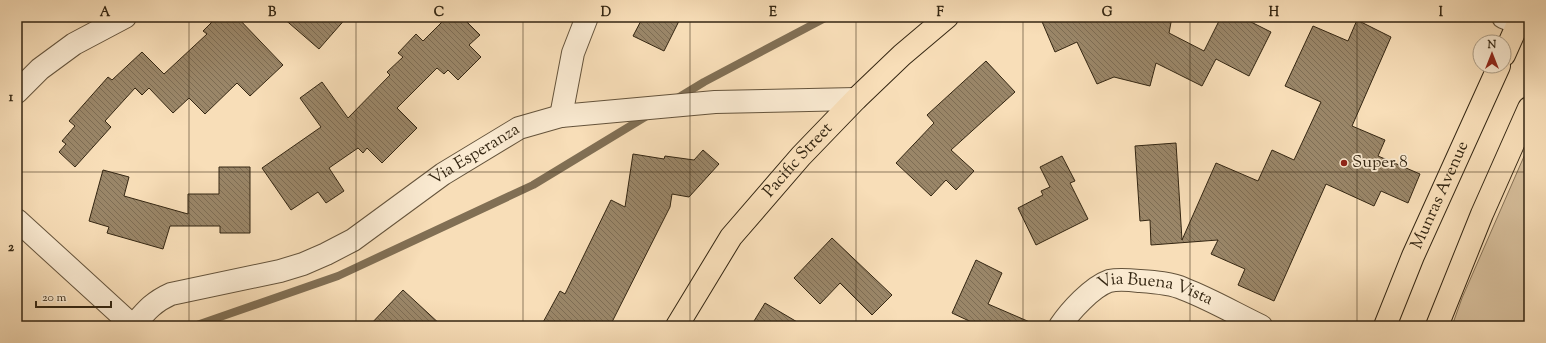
<svg xmlns="http://www.w3.org/2000/svg" width="1546" height="343" viewBox="0 0 1546 343" font-family="'Sorts Mill Goudy',serif">
  <style>
    .park { fill: #d7bf9c; stroke: #867257 }
    .lines { fill: none; stroke-linecap: round; stroke-linejoin: round }
    .stream { stroke: #816f54; stroke-width: 8 }
    .building { fill: url(#building-back-hatch); stroke: #342612 }
    .minor-casing { stroke: #65543c; stroke-width: 24 }
    .major-casing { stroke: #342612; stroke-width: 24 }
    .minor { stroke: #faead1; stroke-width: 22 }
    .major { stroke: #f8deb8; stroke-width: 22 }
    .grid { fill: none; stroke: #342612; stroke-width: 1; stroke-opacity: 0.55 }
    .poi-dot { fill: #8f2418; stroke: #faead1; stroke-width: 1.5 }
    .labels { text-anchor: middle; dominant-baseline: central; stroke-width: 3.5; stroke-linejoin: round; paint-order: stroke }
    .street-label { font-size: 17px; fill: #342612; stroke: #faead1 }
    .poi-label { font-size: 17px; fill: #342612; stroke: #faead1; text-anchor: start }
    .neatline { fill: none; stroke: #342612; stroke-width: 1.5 }
    .grid-label { font-size: 13px; text-anchor: middle; font-weight: bold; fill: #342612 }
  </style>
  <defs>
    <pattern id="building-back-hatch" width="6" height="6" patternUnits="userSpaceOnUse"><rect width="6" height="6" fill="#9a8668"/><path d="M-1 5l2 2M0 0l6 6M5-1l2 2" fill="none" stroke="#7e6d54"/></pattern>
  </defs>
  <rect width="100%" height="100%" fill="#f8deb8"/>
  <filter id="stains"><feTurbulence type="fractalNoise" baseFrequency=".005" numOctaves="4"/><feColorMatrix values="0 0 0 0 .2 0 0 0 0 .09 0 0 0 0 .02 0 0 0 .5 -.17"/></filter>
  <radialGradient id="worn" r=".72"><stop offset=".6" stop-color="#630" stop-opacity="0"/><stop offset="1" stop-color="#630" stop-opacity=".3"/></radialGradient>
  <path class="park" d="M1529,145v181h-77l10,-28z"/>
  <g class="lines">
    <path class="stream" d="M676,99l28,-17 123,-65
      M194,326l144,-50 195,-91 117,-71"/>
  </g>
  <path class="building" d="M217,17h20l46,48 -33,31 -13,-13 -32,31 -16,-16 -16,15 -24,-25 -7,7 -7,-7 -30,33 6,6 -36,40 -16,-15 7,-8 -4,-3 13,-15 -6,-5 39,-44 4,3 30,-28 22,22 43,-40 -4,-3z
    M282,17h65l-28,32z
    M447,17h15l18,18 -11,10 12,12 -23,23 -10,-10 -4,4 -7,-6 -40,40 20,20 -35,35 -15,-15 -4,5 -5,-5 -29,20 15,23 -18,12 -8,-11 -27,18 -29,-42 59,-41 -21,-29 22,-16 26,36 42,-43 -3,-3 16,-15 -5,-4 18,-19 7,7z
    M643,17h38l-17,34 -31,-15z
    M1040,17h132l-3,16 35,18 17,-34h20l30,15 -22,44 -33,-17 -14,27 -46,-23 -6,23 -36,-9 -17,7 -20,-42 -22,10z
    M1357,20l34,17 -39,89 33,14 -7,16 42,18 -12,29 -27,-12 -7,15 -48,-22 -52,117 -36,-16 7,-16 -34,-15 7,-14 -67,5 -1,-25 -10,1 -5,-75 41,-3 6,97 34,-77 42,18 14,-31 22,10 27,-58 -36,-16 28,-60 35,15z
    M986,61l29,31 -64,58 23,21 -18,19 -10,-10 -15,16 -35,-33 38,-40 -7,-8z
    M703,150l16,14 -30,33 -17,-3 -2,13 -60,119h-69l19,-35 5,3 46,-94 14,7 8,-53 31,5 1,-3 29,4z
    M1062,156l13,25 -5,2 18,36 -52,26 -18,-37 25,-13 -2,-4 9,-4 -10,-20z
    M219,167h31v66h-30v-7h-50l-7,23 -56,-16 2,-6 -20,-6 14,-51 26,7 -5,19 64,18v-20h31z
    M832,238l60,57 -20,20 -32,-32 -20,21 -26,-26z
    M976,260l26,13 -14,31 51,22h-59l-28,-13z
    M403,290l39,36h-73z
    M765,303l39,23h-53z"/>
  <g class="lines">
    <g class="minor-casing">
      <g id="minor">
        <path d="M1503,17l15,6"/>
        <path d="M17,92l23,-23 34,-25 51,-27"/>
        <path d="M561,116l12,-63 14,-36"/>
        <path d="M17,220l116,106"/>
        <path id="s1" d="M133,326c13,-15 20,-24 38,-32l109,-23 23,-7 23,-10 27,-14 90,-66 76,-46 42,-12 154,-14 141,-3"/>
        <path id="s2" d="M1060,326c10,-15 32,-39 49,-45 9,-2 21,-1 30,0 15,1 32,2 45,8 26,10 52,25 77,37"/>
      </g>
    </g>
    <g class="major-casing">
      <g id="major">
        <path d="M1504,55l17,-38"/>
        <path id="s3" d="M677,326l54,-89 70,-81 55,-57 46,-44 45,-38"/>
        <path id="s4" d="M1385,326l28,-70 86,-190"/>
        <path d="M1437,326l45,-112 47,-106"/>
      </g>
    </g>
    <use href="#minor" class="minor"/>
    <use href="#major" class="major"/>
  </g>
  <path class="grid" d="M189,17v309M356,17v309M523,17v309M690,17v309M856,17v309M1023,17v309M1190,17v309M1357,17v309M17,172h1512"/>
  <circle class="poi-dot" cx="1344" cy="163" r="4"/>
  <g class="labels">
    <g class="street-label">
      <text stroke="none"><textPath href="#s1" startOffset="390">Via Esperanza</textPath></text>
      <text stroke="none"><textPath href="#s3" startOffset="206">Pacific Street</textPath></text>
      <text stroke="none"><textPath href="#s4" startOffset="142">Munras Avenue</textPath></text>
      <text stroke="none"><textPath href="#s2" startOffset="115">Via Buena Vista</textPath></text>
    </g>
    <g class="poi-label">
      <text x="1352" y="163">Super 8</text>
    </g>
  </g>
  <rect width="1546" height="343" fill="none" stroke="#f8deb8" stroke-width="44"/>
  <g transform="translate(1492 54)"><circle r="19" fill="#faead1" stroke="#ab9c85"/>
  <path d="M0-3L7 15L0 10L-7 15Z" fill="#8f2418"/>
  <text y="-6" font-size="11" font-weight="bold" text-anchor="middle" fill="#342612">N</text>
  </g>
  <path d="M36 301v6h75v-6" fill="none" stroke="#342612" stroke-width="2"/>
  <text x="42" y="301" font-size="12" fill="#342612" stroke="#faead1" stroke-width="3" paint-order="stroke">20 m</text>
  <rect x="22" y="22" width="1502" height="299" class="neatline"/>
  <g class="grid-label">
    <text x="105" y="16">A</text>
    <text x="272" y="16">B</text>
    <text x="439" y="16">C</text>
    <text x="606" y="16">D</text>
    <text x="773" y="16">E</text>
    <text x="940" y="16">F</text>
    <text x="1107" y="16">G</text>
    <text x="1274" y="16">H</text>
    <text x="1441" y="16">I</text>
    <text x="11" y="101">1</text>
    <text x="11" y="251">2</text>
  </g>
  <rect width="100%" height="100%" filter="url(#stains)"/>
  <rect width="100%" height="100%" fill="url(#worn)"/>
</svg>
